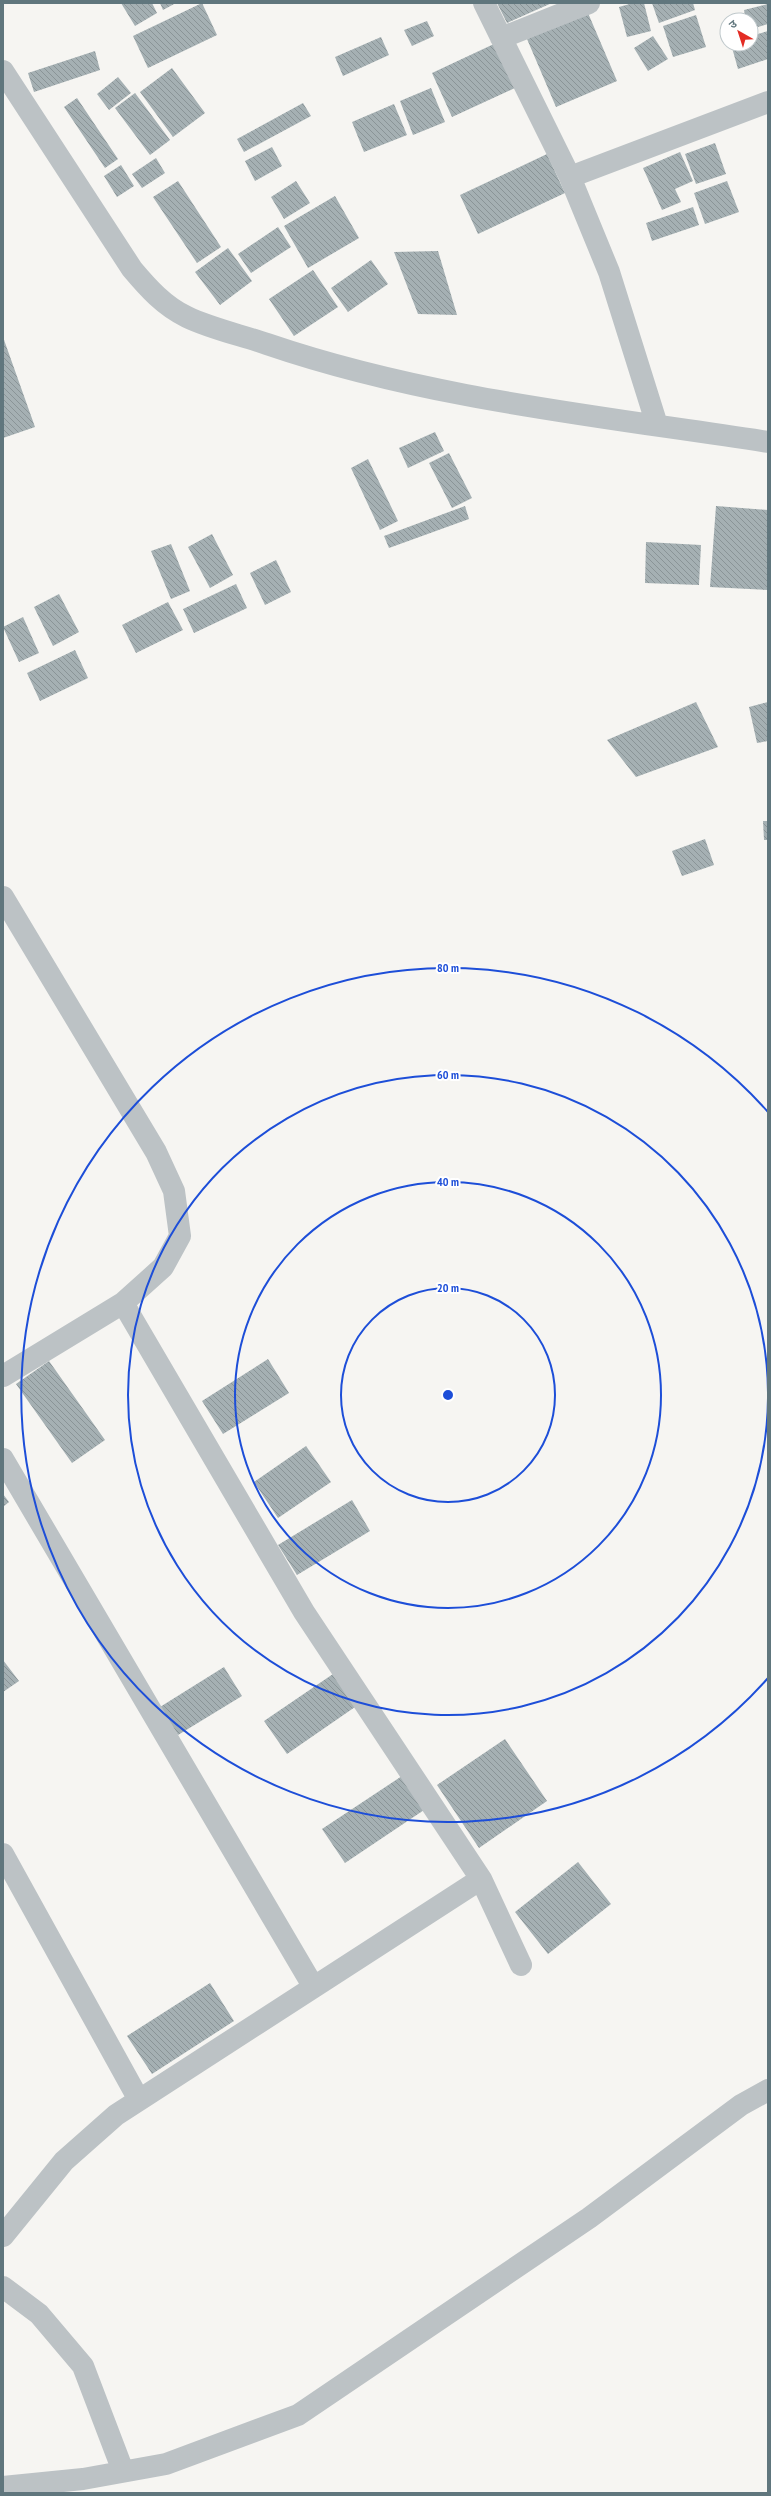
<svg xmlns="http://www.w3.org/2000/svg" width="771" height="2496" viewBox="0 0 771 2496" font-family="'PT Sans Narrow','Noto Sans Devanagari',sans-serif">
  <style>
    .building { fill: url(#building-back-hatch) }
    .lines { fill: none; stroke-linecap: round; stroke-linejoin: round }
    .minor { stroke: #bcc2c5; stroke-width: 22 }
    .ring { fill: none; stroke: #1d4ed8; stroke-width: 2 }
    .centre { fill: #1d4ed8; stroke: #fff; stroke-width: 2 }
    .ring-label { font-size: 12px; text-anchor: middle; font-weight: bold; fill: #1d4ed8; stroke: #fff; stroke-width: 4; stroke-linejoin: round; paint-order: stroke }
  </style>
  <defs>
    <pattern id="building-back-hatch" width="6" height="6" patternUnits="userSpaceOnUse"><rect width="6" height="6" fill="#a5b0b3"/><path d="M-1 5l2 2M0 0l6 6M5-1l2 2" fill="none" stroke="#8a9497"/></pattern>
  </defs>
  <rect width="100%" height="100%" fill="#f6f5f2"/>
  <path class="building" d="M121,3h31l5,10 -22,13z
    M160,3h16l-13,7z
    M202,3l15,32 -69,33 -15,-32z
    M497,3h55l-45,20z
    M633,3h11l7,28 -24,6 -8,-30z
    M652,3h41l2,7 -36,13z
    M768,4v20l-17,5v-9h-5l-2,-10z
    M588,13l29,68 -61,26 -29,-68z
    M696,15l10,32 -33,10 -10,-31z
    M427,21l7,15 -22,10 -8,-16z
    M768,31v28l-30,10 -7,-25h20v-8z
    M653,36l15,23 -20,12 -14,-23z
    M381,37l8,18 -46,21 -8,-19z
    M496,43l21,44 -65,30 -20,-44z
    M95,51l5,19 -66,22 -6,-19z
    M172,68l33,45 -32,24 -33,-45z
    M118,77l13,16 -22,17 -12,-16z
    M431,88l14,34 -32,13 -13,-34z
    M135,93l35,47 -20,15 -35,-47z
    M77,98l41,61 -13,9 -41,-61z
    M303,103l8,13 -67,36 -7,-13z
    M394,104l13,31 -43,17 -12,-30z
    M715,143l11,31 -30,10 -11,-30z
    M272,147l10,19 -27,15 -10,-20z
    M680,152l13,29 -18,8 6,13 -19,8 -19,-42z
    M547,154l18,39 -87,41 -18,-39z
    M156,158l9,15 -23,15 -10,-14z
    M121,165l13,21 -17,11 -13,-21z
    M178,181l43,66 -24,16 -44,-66z
    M296,181l14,22 -26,16 -13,-22z
    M727,181l12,31 -34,12 -11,-31z
    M335,196l24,42 -51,30 -24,-42z
    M693,207l6,18 -47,16 -6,-18z
    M278,227l13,20 -40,26 -13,-19z
    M228,248l24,33 -32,24 -25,-33z
    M438,251l19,64 -39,-1 -24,-62z
    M371,260l17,24 -40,28 -17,-24z
    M313,270l25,37 -44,29 -25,-37z
    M3,337l32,90 -32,11z
    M435,432l9,19 -36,17 -9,-20z
    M449,453l23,45 -20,10 -23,-45z
    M368,459l30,62 -18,9 -29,-62z
    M465,506l4,13 -80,29 -5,-12z
    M716,506l52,4v80l-58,-3z
    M212,534l21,41 -23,13 -22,-41z
    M646,542l55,3 -2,40 -54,-2z
    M171,544l19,47 -19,8 -20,-48z
    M276,560l15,32 -26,13 -15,-32z
    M236,584l11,24 -53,25 -11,-24z
    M59,594l20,38 -26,14 -19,-39z
    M168,602l15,28 -47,23 -14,-28z
    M23,617l16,36 -20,9 -16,-35z
    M75,650l13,28 -48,23 -13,-28z
    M696,702l22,45 -82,30 -29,-37z
    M768,702v39l-11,2 -8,-36z
    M763,821h5v19h-4z
    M705,839l9,26 -32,11 -10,-25z
    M268,1359l21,34 -66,41 -21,-33z
    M49,1361l56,79 -33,23 -56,-79z
    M306,1446l25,36 -53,36 -24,-36z
    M3,1494l6,8 -6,5z
    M352,1500l18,31 -73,44 -19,-30z
    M3,1660l16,21 -16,11z
    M224,1667l18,29 -64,39 -18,-28z
    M333,1674l22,33 -68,47 -23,-33z
    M505,1739l42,62 -68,47 -42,-63z
    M405,1774l22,34 -82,55 -23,-34z
    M578,1862l33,42 -63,50 -33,-42z
    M210,1983l24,38 -82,53 -25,-38z"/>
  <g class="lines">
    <path class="minor" d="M484,3l86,174 39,95 48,153
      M501,38l88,-35
      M3,71l129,198c16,19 32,37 55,48 25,12 54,18 80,27 161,55 333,72 501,98
      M570,177l198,-75
      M3,897l153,255 18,39 6,45 -17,31 -40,36 -120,73
      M123,1303l181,309 177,267 40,86
      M3,1459l310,527
      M3,1854l136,246
      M3,2236l61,-75 52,-46 365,-236
      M3,2287l36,27 44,52 40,105
      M3,2487l80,-8 83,-15 132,-49 291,-197 152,-113 27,-15"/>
  </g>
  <g class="ring">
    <circle cx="448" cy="1395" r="107"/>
    <circle cx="448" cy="1395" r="213"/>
    <path d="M768 1398A320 320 0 1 1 768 1392"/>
    <path d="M768 1678A427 427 0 1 1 768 1112"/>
  </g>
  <circle cx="448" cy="1395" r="6" class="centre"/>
  <g class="ring-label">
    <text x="448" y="972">80 m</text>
    <text x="448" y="1079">60 m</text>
    <text x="448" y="1186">40 m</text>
    <text x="448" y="1292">20 m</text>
  </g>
  <rect width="771" height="2496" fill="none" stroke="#60767d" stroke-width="8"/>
  <g transform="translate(739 32) rotate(321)"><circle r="19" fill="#ffffff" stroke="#bfc8cb"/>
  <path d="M0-3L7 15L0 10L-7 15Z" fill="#e32c24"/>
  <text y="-6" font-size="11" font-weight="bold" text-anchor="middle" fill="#60767d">उ</text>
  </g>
</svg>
